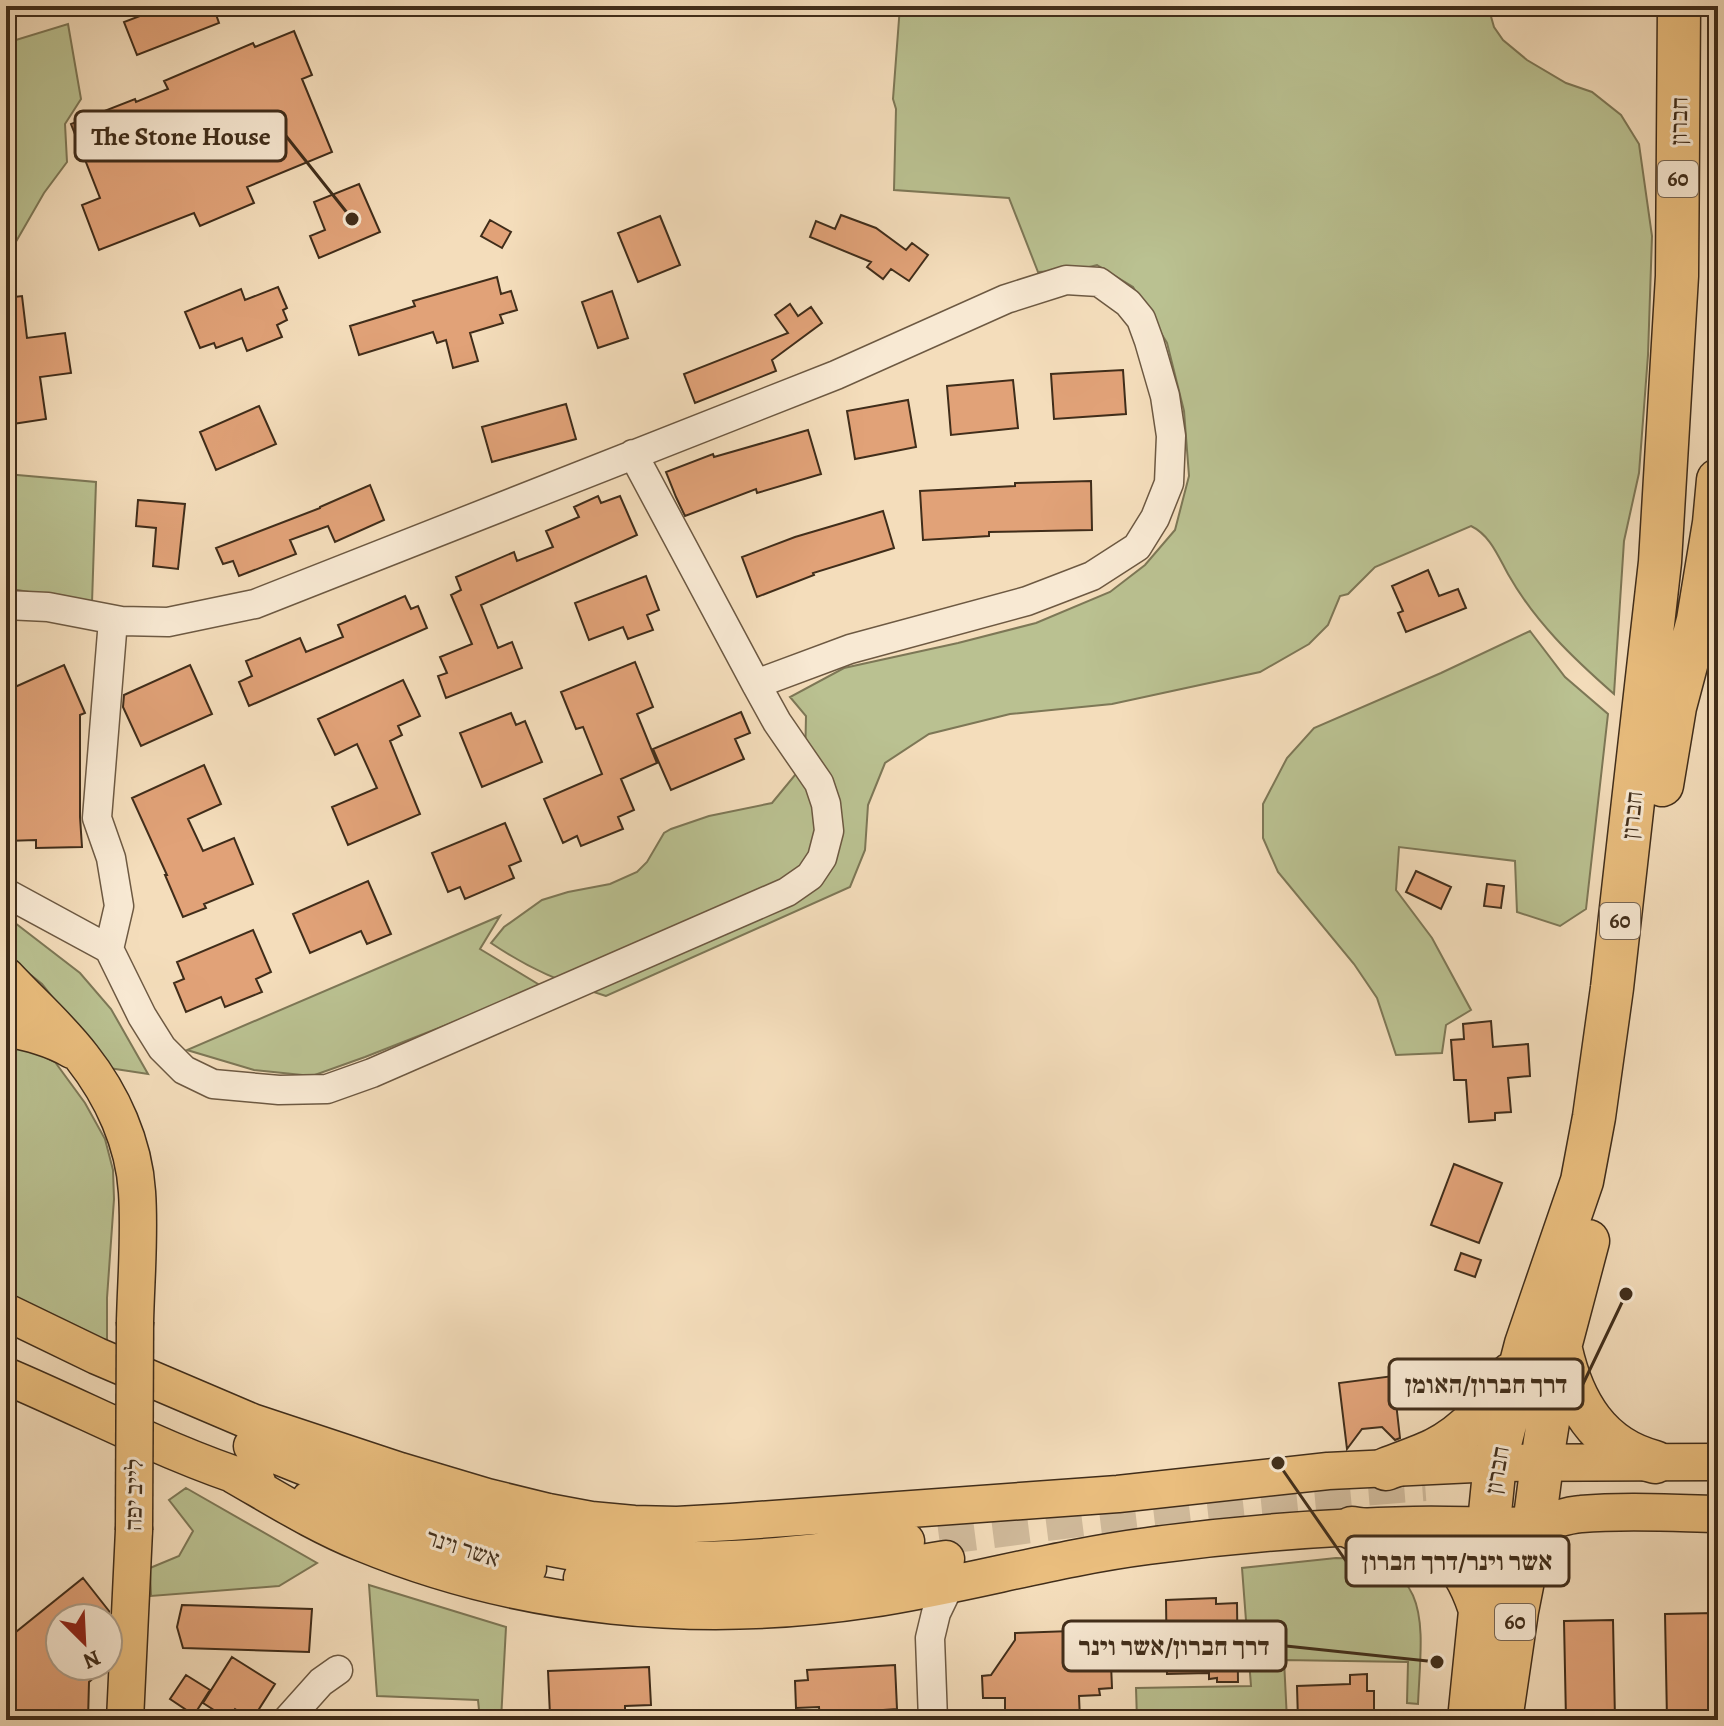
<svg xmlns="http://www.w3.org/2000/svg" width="1724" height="1726" viewBox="0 0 1724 1726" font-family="Alegreya,'Frank Ruhl Libre',serif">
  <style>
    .green { fill: #bac191; stroke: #7d7756; stroke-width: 2 }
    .building { fill: #e1a278; stroke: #402d1a; stroke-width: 2 }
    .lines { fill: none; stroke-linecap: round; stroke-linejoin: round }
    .major-tunnel { stroke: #d0ba9b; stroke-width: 36; stroke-dasharray: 36 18; stroke-linecap: butt }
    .minor-casing { stroke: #6d5942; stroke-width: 31 }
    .major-casing { stroke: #402d1a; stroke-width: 39 }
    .highway-casing { stroke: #402d1a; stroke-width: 45 }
    .minor { stroke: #f8e9d3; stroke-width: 28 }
    .major { stroke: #eabe7e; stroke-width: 36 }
    .highway { stroke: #eabe7e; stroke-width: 42 }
    .major-bridge-casing { stroke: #402d1a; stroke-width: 39; stroke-linecap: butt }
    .major-bridge { stroke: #eabe7e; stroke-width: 36 }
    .labels { text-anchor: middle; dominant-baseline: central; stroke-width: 6; stroke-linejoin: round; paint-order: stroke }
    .shield { fill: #f8e9d3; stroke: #776552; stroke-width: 2 }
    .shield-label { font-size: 22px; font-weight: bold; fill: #402d1a }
    .street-label { font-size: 24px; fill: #402d1a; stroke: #f8e9d3 }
    .leader { fill: none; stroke: #402d1a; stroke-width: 3 }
    .callout-dot { fill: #402d1a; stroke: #f8e9d3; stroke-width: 3 }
    .callout { fill: #f8e9d3; stroke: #402d1a; stroke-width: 3 }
    .callout-label { font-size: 26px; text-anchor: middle; font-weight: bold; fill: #402d1a }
  </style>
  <rect width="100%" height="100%" fill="#f4ddbb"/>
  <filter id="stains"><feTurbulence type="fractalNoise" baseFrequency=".0025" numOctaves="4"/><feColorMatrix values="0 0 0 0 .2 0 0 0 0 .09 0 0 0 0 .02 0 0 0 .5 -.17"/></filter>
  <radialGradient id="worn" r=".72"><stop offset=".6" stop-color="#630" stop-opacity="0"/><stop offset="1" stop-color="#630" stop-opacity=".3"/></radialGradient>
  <path class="green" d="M900,6h588l6,21 9,13 24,20 39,23 26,9 29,23 18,29 13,92 -4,119 -9,118 -15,68 -10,153c-41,-36 -79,-72 -106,-120 -10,-18 -18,-39 -37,-48l-96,41 -27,27 -8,2 -12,29 -19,19 -49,28 -148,32 -102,10 -81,20 -44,29 -17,42 -3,45 -15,37 -244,109c-45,-14 -75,-26 -115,-53l13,-16 38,-27 26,-8 42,-8 27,-12 10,-10 17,-29 7,-4 38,-13 63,-13 33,-40 1,-47 -16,-19 54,-29 114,-25 78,-20 74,-31 35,-27 30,-35 14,-54 -5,-65 -17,-68 -34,-56 -36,-22 -20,5 -39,2 -29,-74 -115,-8 2,-81 -3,-10z
    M68,24l13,75 -16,25 2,38 -23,31 -38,66v-216z
    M6,474l90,8 -4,121 -86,-15z
    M1530,631l35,46 43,37 -22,195 -26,17 -43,-14 -2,-51 -116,-14 -3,43 36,48 39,72 -25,15 -4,28 -46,2 -19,-57 -23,-34 -76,-92 -15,-34v-34l24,-46 27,-30 127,-55z
    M6,916l74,57 31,36 37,65 -39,-6 -67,-84 -36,-29z
    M500,916l-20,33 63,38 -178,70 -53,19 -58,-6 -67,-20z
    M27,1048l28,14 30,41 20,36 8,31 1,29 -7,99v45l-101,-46v-247z
    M186,1488l131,75 -38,23 -128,10 -1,-28 29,-12 14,-25 -24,-31z
    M1336,1558c101,1 85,72 82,146l-11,-1 1,-41 -124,-2 3,60h-150l-1,-32 115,-2 -9,-118z
    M369,1585l137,42 -5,93h-21l-2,-20 -101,-4z"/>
  <path class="building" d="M166,6h47l6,17 -82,32 -13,-33z
    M294,31l18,44 -10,4 30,73 -85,35 7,16 -54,23 -6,-13 -95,37 -17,-45 18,-7 -29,-74 64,-25 1,3 32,-13 -4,-8 89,-38 2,4z
    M359,184l21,48 -61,26 -9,-22 15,-6 -11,-28z
    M841,215l35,13 30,22 6,-7 16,12 -19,26 -18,-12 -8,10 -16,-12 4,-5 -61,-25 6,-16 19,8z
    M660,216l20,49 -42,17 -20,-49z
    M490,220l21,12 -9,16 -21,-12z
    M497,277l4,17 10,-3 6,19 -17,5 3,8 -33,10 8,28 -25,7 -7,-28 -9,3 -4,-11 -74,23 -9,-29 65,-20 -2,-5z
    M278,287l9,21 -4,2 4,10 -10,5 5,12 -35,14 -5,-13 -26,10 -2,-5 -14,5 -15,-36 56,-23 4,11z
    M612,291l16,47 -30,10 -16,-46z
    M22,296l5,42 38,-5 6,40 -31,4 6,42 -40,6v-127z
    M790,304l8,12 13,-9 11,16 -50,37 4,11 -81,32 -11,-29 104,-41 -13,-18z
    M1123,370l3,44 -72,5 -3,-45z
    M1013,380l5,48 -67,7 -4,-49z
    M908,400l8,47 -61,12 -8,-48z
    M566,404l10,35 -84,23 -10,-35z
    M259,406l17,38 -60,26 -16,-38z
    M808,430l13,44 -64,19 -1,-4 -71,27 -9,-19 -10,-25 47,-18 1,3z
    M1091,481l1,49 -103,2v4l-66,4 -3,-49 95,-5v-3z
    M370,485l14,35 -49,22 -7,-16 -38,14 6,14 -57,22 -6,-15 -10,3 -7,-16 104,-40v-1z
    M598,496l3,7 19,-7 17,39 -156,70 17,43 14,-6 10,26 -76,30 -8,-22 9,-3 -7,-16 32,-13 -21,-49 10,-5 -5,-13 58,-25 3,9 36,-14 -7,-16 33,-14 -5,-10z
    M138,500l47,4 -7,65 -25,-3 3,-38 -20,-2z
    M883,511l11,37 -81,25 1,2 -57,22 -15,-40 53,-20z
    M1428,570l11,26 19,-7 8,19 -60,24 -8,-19 5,-2 -11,-25z
    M646,576l13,34 -12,5 6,15 -25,9 -5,-12 -34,13 -14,-37z
    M405,596l6,13 7,-3 9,22 -178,78 -10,-24 13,-6 -6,-15 54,-23 6,14 37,-15 -5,-12z
    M635,662l18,45 -16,7 20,49 -36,16 13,31 -16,7 5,12 -42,17 -4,-10 -14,7 -19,-44 58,-25 -19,-47 -7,2 -15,-37z
    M64,665l21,48 -5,2v102l2,30 -46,1v-8l-30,1v-150z
    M190,665l22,49 -71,32 -18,-39 1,-12z
    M403,680l17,36 -22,10 4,9 -12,6 30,73 -72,31 -16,-38 45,-19 -20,-44 -22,11 -17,-36z
    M741,712l9,21 -15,6 9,20 -73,31 -18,-41z
    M511,713l5,12 9,-4 17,41 -60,25 -22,-54z
    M204,765l17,39 -33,15 15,32 31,-13 19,46 -49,20 2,4 -23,9 -18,-42h2l-35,-77z
    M505,823l16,38 -12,5 5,12 -49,21 -5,-12 -12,5 -16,-39z
    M1416,871l35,16 -10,22 -35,-17z
    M368,881l23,53 -24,10 -6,-13 -51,22 -17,-39z
    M1487,884l17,2 -3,22 -17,-2z
    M253,930l18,42 -15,7 6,13 -37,15 -4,-10 -35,15 -12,-29 10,-4 -7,-17z
    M1491,1021l2,26 35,-3 2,32 -22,2 3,34 -16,1v7l-26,2 -3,-42h-12l-3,-40 13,-1 -1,-15z
    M1454,1164l48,19 -23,60 -48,-18z
    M1461,1253l20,7 -6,17 -20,-7z
    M1393,1376l7,62 -5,2 -13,-13 -20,2 -15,20 -8,-66z
    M83,1578l26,33v7h-49v48h47l-18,16 -1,38h-82v-80z
    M1216,1598v6l21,-1 1,79h-21v-4l-8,1v-6l-42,1 -1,-74z
    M182,1605l130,4 -3,43 -126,-4 -6,-21z
    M1714,1613l3,107h-50l-2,-106z
    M1613,1620l2,100h-49l-2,-99z
    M1071,1631l1,10 31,24 8,-1 1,24 -13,1 1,6 -21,1 1,24h-75v-22h-22l-1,-22 9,-1 24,-35v-7z
    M232,1657l43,27 -23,36 -17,-11 -7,10 -25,-16z
    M895,1665l2,44 -13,1v10h-64l-1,-13 -23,1 -1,-27 13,-1 -1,-10z
    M649,1667l2,38 -26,1v13l-64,1v-5h-11l-2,-44z
    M1367,1674v17h7v29h-76l-1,-34 53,-2v-9z
    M186,1675l24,15 -16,25 -24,-16z"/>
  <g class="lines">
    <path class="major-tunnel" d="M939,1537c162,-21 323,-42 486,-54"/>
    <g class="minor-casing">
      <path id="minor" d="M6,605l42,2 73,14 47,1 87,-18 581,-229 170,-76 60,-19 33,2 29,21 13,16 8,22 16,55 6,40 -2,47 -14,35 -18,29 -45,29 -65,25 -177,48 -94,35
        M6,893l103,56 33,67 20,32 22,22 29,14 66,6 48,-1 45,-16 415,-181 23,-16 12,-18 7,-27 -3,-27 -7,-21 -42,-61 -21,-38 -123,-230
        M109,949l10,-43 -8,-48 -14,-40 16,-198
        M287,1720l34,-38 17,-12
        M933,1720l-3,-82 6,-25 14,-29"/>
    </g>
    <g class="major-casing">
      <path id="major" d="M6,976c25,27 54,52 76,81 30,38 52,86 55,135 3,43 -1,87 -2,130
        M6,1028c24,5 45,10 66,22
        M6,1312l91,44 155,66 148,49 87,26 61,15 43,8 43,4 43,1 54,-3 387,-28 210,-23 167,-8 223,-1
        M6,1376c83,35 164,79 251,106
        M252,1446c100,39 210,87 316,105 112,19 227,5 338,-10
        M234,1475c42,24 83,50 128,68 160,66 338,82 509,56 93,-14 184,-41 277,-53 88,-12 178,-19 266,-21 31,-1 61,1 92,1 10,-1 21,0 30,-2 15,-2 29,-9 45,-10 45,-4 92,-1 137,0
        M310,1499l177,58 41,11
        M582,1578c56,8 114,11 171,7 65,-5 129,-16 193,-26
        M125,1720l9,-190"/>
    </g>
    <g class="highway-casing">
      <path id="highway" d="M1662,785l13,-78 23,-87 16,-97 4,-43
        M1561,1350c12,53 38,98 94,112
        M1386,1469c16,-6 33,-12 48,-19 34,-17 57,-45 77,-76
        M1352,1528c67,11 103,6 127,79
        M1469,1720l26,-257 31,-119 56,-163 12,-64 18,-129 48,-426 17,-286 2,-270
        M1501,1720l16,-109 17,-86 11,-84 15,-94 28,-106"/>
    </g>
    <use href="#minor" class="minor"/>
    <use href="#major" class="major"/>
    <use href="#highway" class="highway"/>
    <g class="major-bridge-casing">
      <path id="major-bridge" d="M134,1530l1,-208"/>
    </g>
    <use href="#major-bridge" class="major-bridge"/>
  </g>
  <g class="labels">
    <g class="shield">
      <rect x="1658" y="161" width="40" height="36" rx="6"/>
      <rect x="1600" y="903" width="40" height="36" rx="6"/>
      <rect x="1495" y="1604" width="40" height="36" rx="6"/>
    </g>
    <g class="shield-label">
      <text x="1678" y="179">60</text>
      <text x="1620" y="921">60</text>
      <text x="1515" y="1622">60</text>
    </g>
    <g class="street-label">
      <text transform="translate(1679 121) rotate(-89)">חברון</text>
      <text transform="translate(1632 815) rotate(-84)">חברון</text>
      <text transform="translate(1497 1470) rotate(-80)">חברון</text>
      <text transform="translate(134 1495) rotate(-89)">לייב יפה</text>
      <text transform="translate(463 1548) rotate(18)">אשר וינר</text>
    </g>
  </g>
  <path class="leader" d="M352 219L286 136M1626 1294L1583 1384M1278 1463L1346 1561M1437 1662L1286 1646"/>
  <g class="callout-dot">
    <circle cx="352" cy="219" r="8"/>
    <circle cx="1626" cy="1294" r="8"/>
    <circle cx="1278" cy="1463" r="8"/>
    <circle cx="1437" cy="1662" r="8"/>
  </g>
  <g class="callout">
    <rect x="75" y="111" width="211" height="50" rx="8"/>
    <rect x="1389" y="1359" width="194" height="50" rx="8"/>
    <rect x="1346" y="1536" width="223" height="50" rx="8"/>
    <rect x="1063" y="1621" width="223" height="50" rx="8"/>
  </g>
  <g class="callout-label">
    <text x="181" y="145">The Stone House</text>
    <text x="1486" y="1393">דרך חברון/האומן</text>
    <text x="1457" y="1570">אשר וינר/דרך חברון</text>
    <text x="1174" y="1655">דרך חברון/אשר וינר</text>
  </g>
  <rect width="1724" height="1726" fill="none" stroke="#f4ddbb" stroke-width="32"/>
  <rect x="8" y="8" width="1708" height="1710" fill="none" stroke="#402d1a" stroke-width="4"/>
  <rect x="16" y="16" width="1692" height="1694" fill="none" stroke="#402d1a" stroke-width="2"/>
  <g transform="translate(84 1642) rotate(156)"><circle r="38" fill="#f8e9d3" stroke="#ae9e89" stroke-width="2"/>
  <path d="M0-6L14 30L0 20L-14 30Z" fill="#8f2418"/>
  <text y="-12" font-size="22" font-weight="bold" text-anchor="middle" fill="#402d1a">N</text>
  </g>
  <rect width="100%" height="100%" filter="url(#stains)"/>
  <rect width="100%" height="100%" fill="url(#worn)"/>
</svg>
